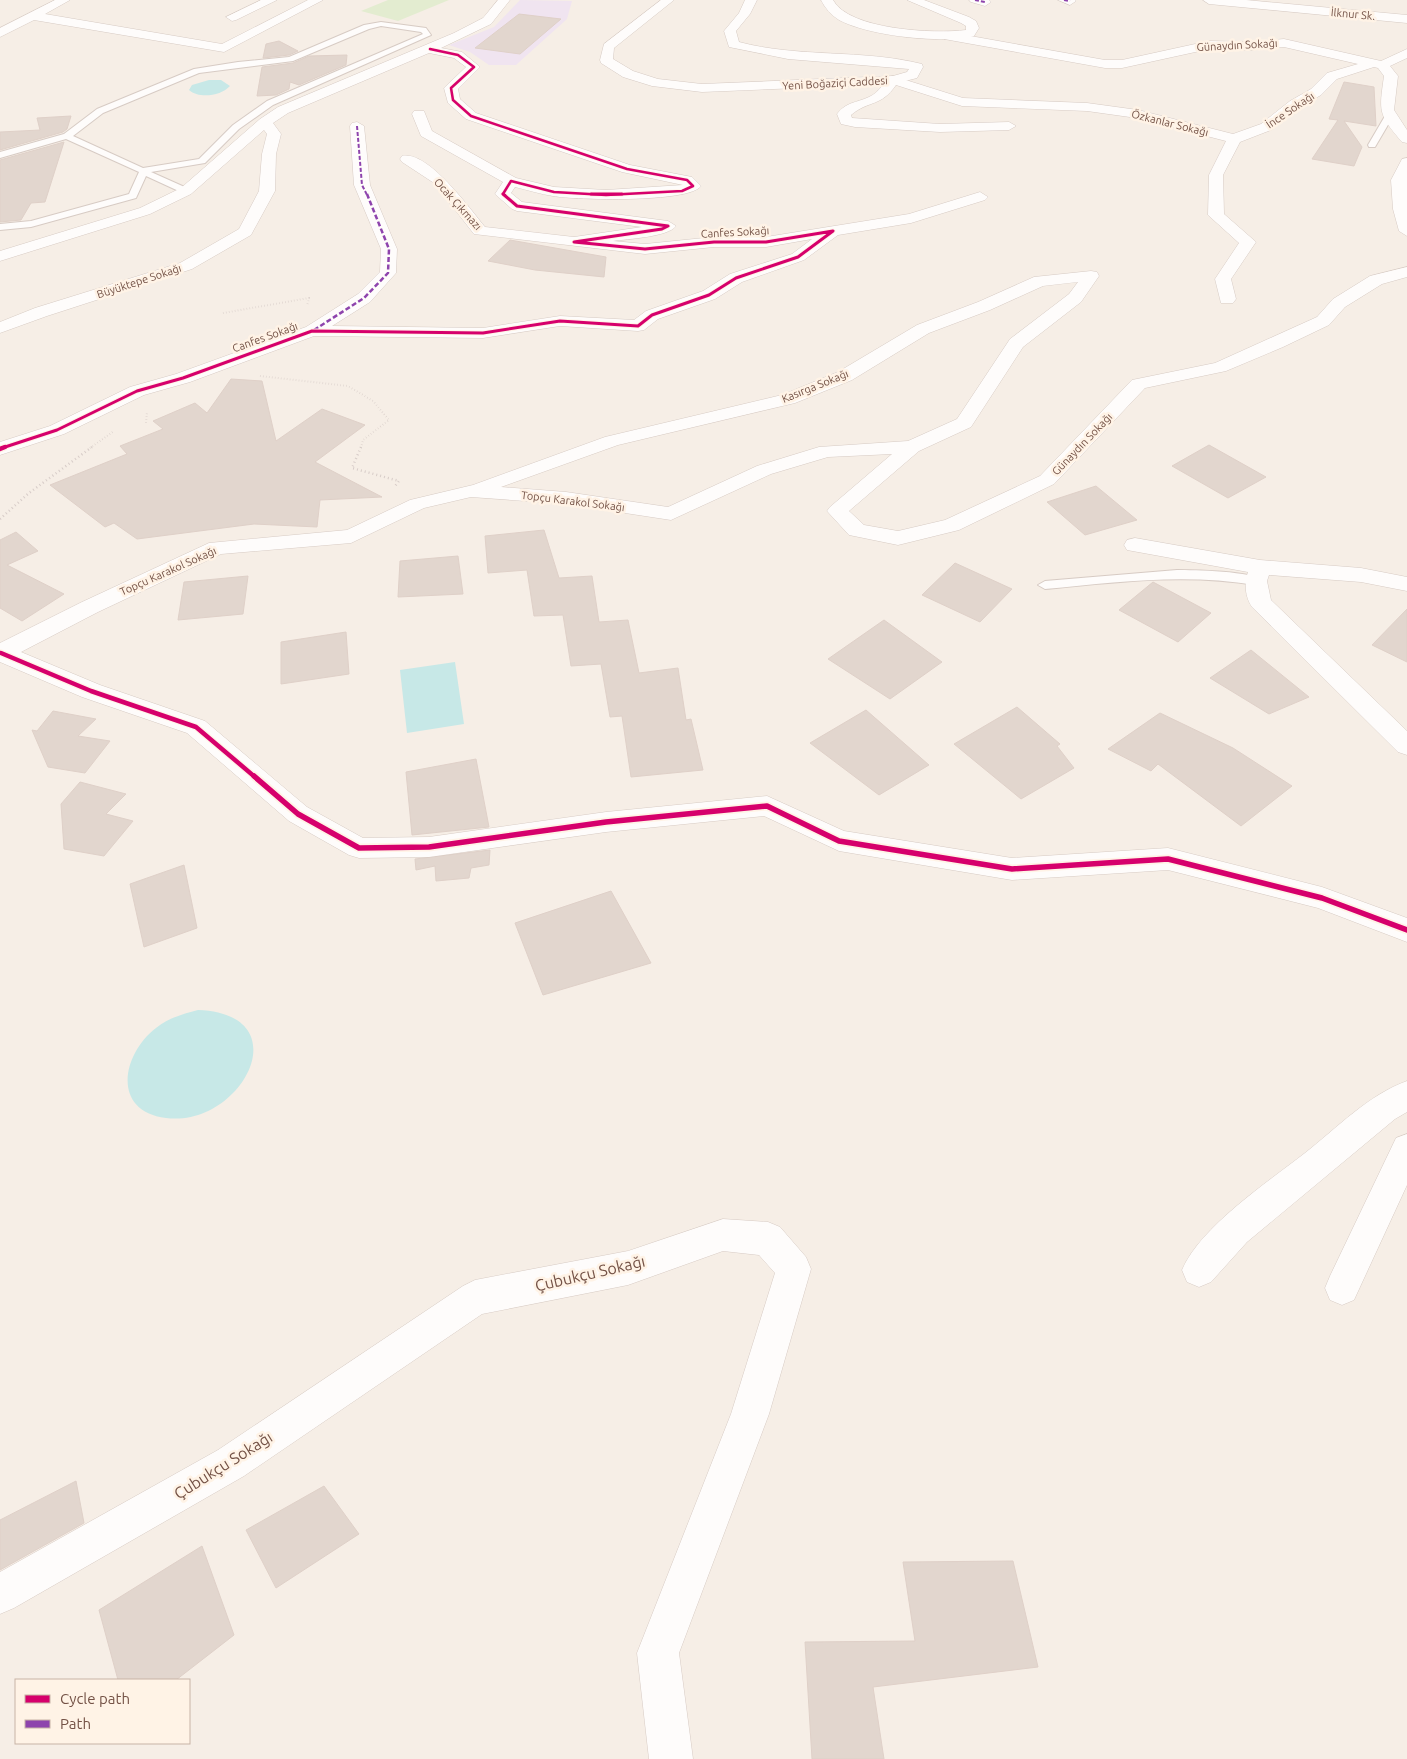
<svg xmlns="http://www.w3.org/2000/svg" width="1407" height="1759" viewBox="0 0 1407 1759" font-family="Ubuntu,sans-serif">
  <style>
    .education { fill: #f0e4f0 }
    .green { fill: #e3ecd0 }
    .water { fill: #c7e8e7 }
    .building { fill: #e2d6ce; stroke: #dfd0c8 }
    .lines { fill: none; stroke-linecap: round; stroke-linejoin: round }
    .lane-casing { stroke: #d7cbc4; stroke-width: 2 }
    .street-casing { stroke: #d7cbc4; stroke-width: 1 }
    .secondary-casing { stroke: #d6cac3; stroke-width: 1 }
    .path-far1 { stroke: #d7ccc8; stroke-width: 2; stroke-dasharray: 0.5 2.5; stroke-linecap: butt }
    .path { stroke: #d7ccc8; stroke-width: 2.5; stroke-dasharray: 1 3; stroke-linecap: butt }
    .lane { fill: #fefcfb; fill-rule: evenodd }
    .street { fill: #fefcfb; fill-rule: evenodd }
    .secondary { fill: #fefcfb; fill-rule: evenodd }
    .quiet-far1 { stroke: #8e44ad; stroke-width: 2; stroke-dasharray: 4 2; stroke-linecap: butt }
    .quiet { stroke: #8e44ad; stroke-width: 2.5; stroke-dasharray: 5 2.5; stroke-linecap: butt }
    .cycleway-far3-casing { stroke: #fff3e6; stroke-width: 4 }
    .cycleway-far2-casing { stroke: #fff3e6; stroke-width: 5 }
    .cycleway-far1-casing { stroke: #fff3e6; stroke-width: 7 }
    .cycleway-casing { stroke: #fff3e6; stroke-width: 9 }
    .cycleway-far3 { stroke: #d6006c; stroke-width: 2.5 }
    .cycleway-far2 { stroke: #d6006c; stroke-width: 3 }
    .cycleway-far1 { stroke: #d6006c; stroke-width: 4.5 }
    .cycleway { stroke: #d6006c; stroke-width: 5.5 }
    .labels { text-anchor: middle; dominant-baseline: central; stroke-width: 5; stroke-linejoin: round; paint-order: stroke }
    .far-street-label { font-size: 11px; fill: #745246; stroke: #fff3e6 }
    .near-street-label { font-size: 16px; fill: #745246; stroke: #fff3e6 }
  </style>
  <rect width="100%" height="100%" fill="#f6eee6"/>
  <path class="education" d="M520,0l52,1 -5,18 -51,46h-27l-19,-13 -21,-7 45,-18z"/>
  <path class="green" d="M388,0h61l-51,21 -37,-10z"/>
  <path class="water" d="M209,80h12l9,6c-9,10 -31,13 -41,4l3,-5z
    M455,662l9,62 -57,9 -7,-63z
    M198,1010c104,4 43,118 -32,108 -55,-7 -44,-64 -10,-90 12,-10 27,-14 42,-18z"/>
  <path class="building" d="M519,14l42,5 -41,35 -45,-6z
    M279,41l19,10 -9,4 -26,3 3,-14z
    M347,55l-1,10 -47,20 -9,-3 -1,7 -13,6 -19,1 5,-29 31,-4 16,-7z
    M1344,82l30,5 2,39 -32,-5 18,26 -8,19 -42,-7 26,-39 -9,-1z
    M71,116l-4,13 -4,3 -63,18v-18l40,-2 -3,-12z
    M64,142l-19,60 -14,1 -10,17 -21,2v-62z
    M510,240l96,17 -2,20 -69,-7 -47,-9z
    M231,379l31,2 14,60 46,-32 43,16 -50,37 67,35 -62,3 -3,27 -63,-3 -117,15 -23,-16 -9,4 -55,-42 77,-31 -7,-8 43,-17 -10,-8 42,-18 12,10z
    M1209,445l57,32 -38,21 -56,-32z
    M1096,486l41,34 -52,15 -38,-33z
    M544,530l15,48 33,-2 7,46 29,-2 11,53 39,-5 8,52 5,-1 12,51 -72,7 -9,-61 -12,1 -9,-53 -30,2 -8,-51 -29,1 -7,-46 -39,3 -3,-37z
    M16,532l22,19 -31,14 57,29 -42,27 -22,-13v-68z
    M458,556l5,38 -65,3 2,-36z
    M955,563l57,26 -32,33 -58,-27z
    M248,576l-5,38 -65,6 6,-38z
    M1153,582l58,31 -33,29 -59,-32z
    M1407,609v53l-35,-17z
    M884,620l58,42 -52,37 -62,-40z
    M346,632l3,42 -68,10v-42z
    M1251,650l58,47 -40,17 -59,-36z
    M1017,707l43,37 -3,2 17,22 -53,31 -67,-55z
    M866,710l63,55 -50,30 -69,-52z
    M53,711l43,8 -18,17 32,5 -25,32 -37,-6 -16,-37 5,1z
    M1160,713l73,35 59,38 -51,40 -83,-62 -7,7 -43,-22z
    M476,759l13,68 -77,8 -6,-63z
    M80,782l46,12 -20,20 27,7 -29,35 -40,-7 -3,-45z
    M490,850l-1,15 -18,3 -2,10 -33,3 -1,-15 -19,4 -1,-11z
    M184,865l13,63 -53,19 -14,-63z
    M611,891l40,72 -108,32 -28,-72z
    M76,1481l8,42 -84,47v-50z
    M324,1486l35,48 -83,54 -30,-58z
    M202,1546l32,89 -58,45h-58l-19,-70z
    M1013,1561l25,106 -165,20 11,72h-72l-7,-117 110,-1 -12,-79z"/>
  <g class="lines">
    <g class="lane-casing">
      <path id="lane" d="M381,22l45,6 5,7 -158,70 -34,24 -34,34 -54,9 38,17v4h-6l-37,-17 -10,22 -105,29 -31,3v-6l31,-3 98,-27 10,-22 -73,-33 -66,19v-6l64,-18 33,-25 97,-40 44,-7 51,-5 75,-32zM381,26l40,6 2,2 -156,67 -34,24 -34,34 -56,9 -70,-32 30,-23 96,-40 94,-12 76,-32z
        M1385,116l7,2 -17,29h-6l-1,-2z
        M1177,570c15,0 78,1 86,11l-7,4c-71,-12 -140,-3 -211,4l-7,-4 7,-4z"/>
    </g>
    <g class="street-casing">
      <path id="street" d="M55,0h15l-25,14 177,30 86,-44h15l-99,52 -190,-32 -34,17v-9z
        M261,0h16l-41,20 -4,1 -6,-4z
        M498,0h12l-19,24 -50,24 21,4 18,15 -22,22 2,10 16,14 154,52 62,12 9,9c-12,17 -126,14 -148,10 -13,-2 -25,-6 -38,-9l-4,6 11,9 146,19 8,5c-8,11 -49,13 -63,15l32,3 69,-7h52l143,-23 71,-22 8,5 -3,3 -74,23 -73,12 -34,25 -62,22 -27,17 -57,20 -14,11 -6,1 -78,-5 -77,12 -169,-2 -124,46 -46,13 -80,39 -64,21v-13l50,-16 80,-39 46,-13 130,-47 52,-33 22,-22 1,-23 -27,-64 -4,-59 2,-3 5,-1 7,4 6,59 27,64 -1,24 -26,29 -38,24 151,2 77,-12 74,4 12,-9 57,-20 27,-17 62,-20 20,-15 -46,8h-52l-69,7 -171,-20 -40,-51 -32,-21 -2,-3 2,-3c26,-6 68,53 83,71l89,10 68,-10 -125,-16 -5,-2 -17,-15 8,-12 -82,-46 -9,-22 2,-3h10l8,20 84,47 38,9 52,3 77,-5 -61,-13 -156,-53 -18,-16 -4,-15 22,-21 -12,-9 -25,-5 -141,60 -15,10 8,11 -5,20 -1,37 -24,44 -59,34 -145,47 -47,17v-11l35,-14 145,-45 59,-34 20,-38 3,-37 5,-20 -3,-4 -73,64 -41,20 -150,47v-10l140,-43 41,-20 79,-69 18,-12 176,-74 29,-15z
        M969,0h20l2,2 -6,4 -14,-4z
        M1058,0h17l1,1 -6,4z
        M1203,0h43l161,15v8l-198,-19z
        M948,32l157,28h17l87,-19 42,1 33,-3 97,22 26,-12v9l-17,8 8,10 -4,34 13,20v13l-5,-1c-24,-28 -23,-30 -18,-66l-6,-8 -4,-1 -37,12 -16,16 -21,12 -29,23 -31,12 -17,33 1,39 32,28 -25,37 5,20 -3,4h-12l-6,-24 24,-36 -31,-28 1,-40 17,-34 -89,-23 -50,-7 -125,-5 -66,-21c-15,22 -27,15 -45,30l1,3 88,6 69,-2 7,4 -7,4 -69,2 -85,-5 -14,-3 -4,-10c9,-12 19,-11 32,-17 9,-4 14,-12 19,-20l5,-1 70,22 124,5 51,7 95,24 28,-10 29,-23 21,-12 16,-16 31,-9 -74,-17 -33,3 -42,-1 -87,19h-17l-161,-29 -2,-3z
        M1407,158v78l-8,-5 -6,-22 -2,-29 11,-21z
        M1407,267v10l-25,7 -37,23 -16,18 -46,22 -57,24 -81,17 -91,96 -95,46 -61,15 -49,-10 -22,-24 3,-4 62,-53 -64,3 -57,17 -100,46 -105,-16 -95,-7 -47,11 -73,35 -130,11 -123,58 -77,40 79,33 105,36 102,86 56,31 66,-1 177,-25 161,-16 77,35 168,27 156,-10 154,39 85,31v24l-89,-34 -150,-38 -156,10 -173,-29 -75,-35 -158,16 -177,25 -70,1 -10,-3 -60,-34 -102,-88 -105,-36 -82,-35v-19l82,-41 127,-59 138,-13 63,-30 63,-15 132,-48 177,-42 56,-23 79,-47 61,-23 56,-25 57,-6 6,1 2,4 -18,26 -58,45 -52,80 -52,24 -70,60 15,14 34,6 47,-11 95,-44 92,-96 83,-17 102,-46 16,-18 37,-23zM1078,282l-9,12 -59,45 -53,80 -49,22 -89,6 -62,19 -89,41 -102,-15 -65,-5 117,-42 177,-42 57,-23 77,-47 61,-23 53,-24z
        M1135,538l125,22 101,8 46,9v14l-46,-9 -92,-7 -2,6 4,19 136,131v24l-9,-3 -146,-145c-7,-10 -8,-24 -4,-35l-121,-22 -3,-5 3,-5z
        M1407,1081v31l-12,7 -148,123 -36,40 -12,5 -12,-5 -5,-12c18,-43 86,-88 123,-117 32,-25 63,-58 102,-72z
        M1407,1134v51l-53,115 -12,5 -12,-5 -5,-12 5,-12 66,-138z
        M723,1219l45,3 12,5 26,30 5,12 -42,145 -90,239 14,106h-44l-12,-106 94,-239 44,-141 -16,-18 -36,-4 -95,34 -146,29 -238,162 -230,132 -14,6v-42l218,-122 245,-164 12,-6 153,-29z"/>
    </g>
    <g class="secondary-casing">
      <path id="secondary" d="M661,0h13l-60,48 -1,11 20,12 25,8 44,5 191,-8 14,-4 2,-3 -121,-10 -59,-12 -5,-16 15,-18 6,-13h12l-7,14 -14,17 3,11c60,16 123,7 183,22l1,3 -6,11 -24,6 -191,8 -50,-6 -29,-9 -22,-14 -1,-3 4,-16z
        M821,0h12c16,30 102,34 133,30v-4l-5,-3 -54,-23h17l45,17 7,4 3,7 -5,8c-32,8 -105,0 -135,-16 -8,-5 -14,-12 -18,-20z"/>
    </g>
    <path class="path-far1" d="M223,313l86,-15 -2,8
      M260,376l88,10 25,15 16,19 -26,20 -2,8
      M146,423l1,-11
      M90,448l24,-17"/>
    <path class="path" d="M361,447l-9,21 47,13 -4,5
      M0,519l29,-26 63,-46"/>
    <use href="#lane" class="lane"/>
    <use href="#street" class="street"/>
    <use href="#secondary" class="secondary"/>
    <path class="quiet-far1" d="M975,0l10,2
      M1064,0l6,1
      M357,126l5,59 5,10"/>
    <path class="quiet" d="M314,330l50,-32 24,-25 1,-24 -22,-55"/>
    <g class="cycleway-far3-casing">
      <path id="cycleway-far3" d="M430,49l28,6 16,12 -23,21 2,12 18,16 156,53 60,11 6,6 -11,5 -76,4 -52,-3 -43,-11 -8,13 2,1"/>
    </g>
    <g class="cycleway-far2-casing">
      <path id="cycleway-far2" d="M591,194h31
        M2,448l55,-18 80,-39 46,-13 129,-47 171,2 77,-12 78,5 14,-11 57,-20 27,-17 62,-21 35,-26 -67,11h-52l-69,7 -71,-7 88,-13 6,-3 -151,-20 -14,-12"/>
    </g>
    <g class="cycleway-far1-casing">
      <path id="cycleway-far1" d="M0,449l5,-2
        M1,653l90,38 105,36 59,50"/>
    </g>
    <g class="cycleway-casing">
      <path id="cycleway" d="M254,776l44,38 61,34 70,-1 177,-25 161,-16 72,35 173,28 156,-10 154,39 85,32"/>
    </g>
    <use href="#cycleway-far3" class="cycleway-far3"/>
    <use href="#cycleway-far2" class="cycleway-far2"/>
    <use href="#cycleway-far1" class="cycleway-far1"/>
    <use href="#cycleway" class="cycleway"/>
  </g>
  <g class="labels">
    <g class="far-street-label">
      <text transform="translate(1353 14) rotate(5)">İlknur Sk.</text>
      <text transform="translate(1237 45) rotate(-3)">Günaydın Sokağı</text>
      <text transform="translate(835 83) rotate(-3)">Yeni Boğaziçi Caddesi</text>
      <text transform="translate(1290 110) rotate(-34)">İnce Sokağı</text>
      <text transform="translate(1170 123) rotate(14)">Özkanlar Sokağı</text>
      <text transform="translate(458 204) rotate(48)">Ocak Çıkmazı</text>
      <text transform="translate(735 232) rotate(-3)">Canfes Sokağı</text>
      <text transform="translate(139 281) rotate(-18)">Büyüktepe Sokağı</text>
      <text transform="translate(265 337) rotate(-20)">Canfes Sokağı</text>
      <text transform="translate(815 386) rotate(-22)">Kasırga Sokağı</text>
      <text transform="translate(1082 444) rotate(-46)">Günaydın Sokağı</text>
      <text transform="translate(573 501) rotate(7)">Topçu Karakol Sokağı</text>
      <text transform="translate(168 571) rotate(-24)">Topçu Karakol Sokağı</text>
    </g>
    <g class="near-street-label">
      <text transform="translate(590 1273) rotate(-13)">Çubukçu Sokağı</text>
      <text transform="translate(223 1465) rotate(-32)">Çubukçu Sokağı</text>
    </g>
  </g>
  <rect x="15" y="1679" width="175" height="65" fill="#fff3e6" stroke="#c7b3a6"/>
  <rect x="25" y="1695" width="25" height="8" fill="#d6006c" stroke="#c7b3a6"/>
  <text x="60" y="1704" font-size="15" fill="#745246">Cycle path</text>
  <rect x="25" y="1720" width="25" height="8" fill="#8e44ad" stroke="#c7b3a6"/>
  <text x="60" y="1729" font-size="15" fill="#745246">Path</text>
</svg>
